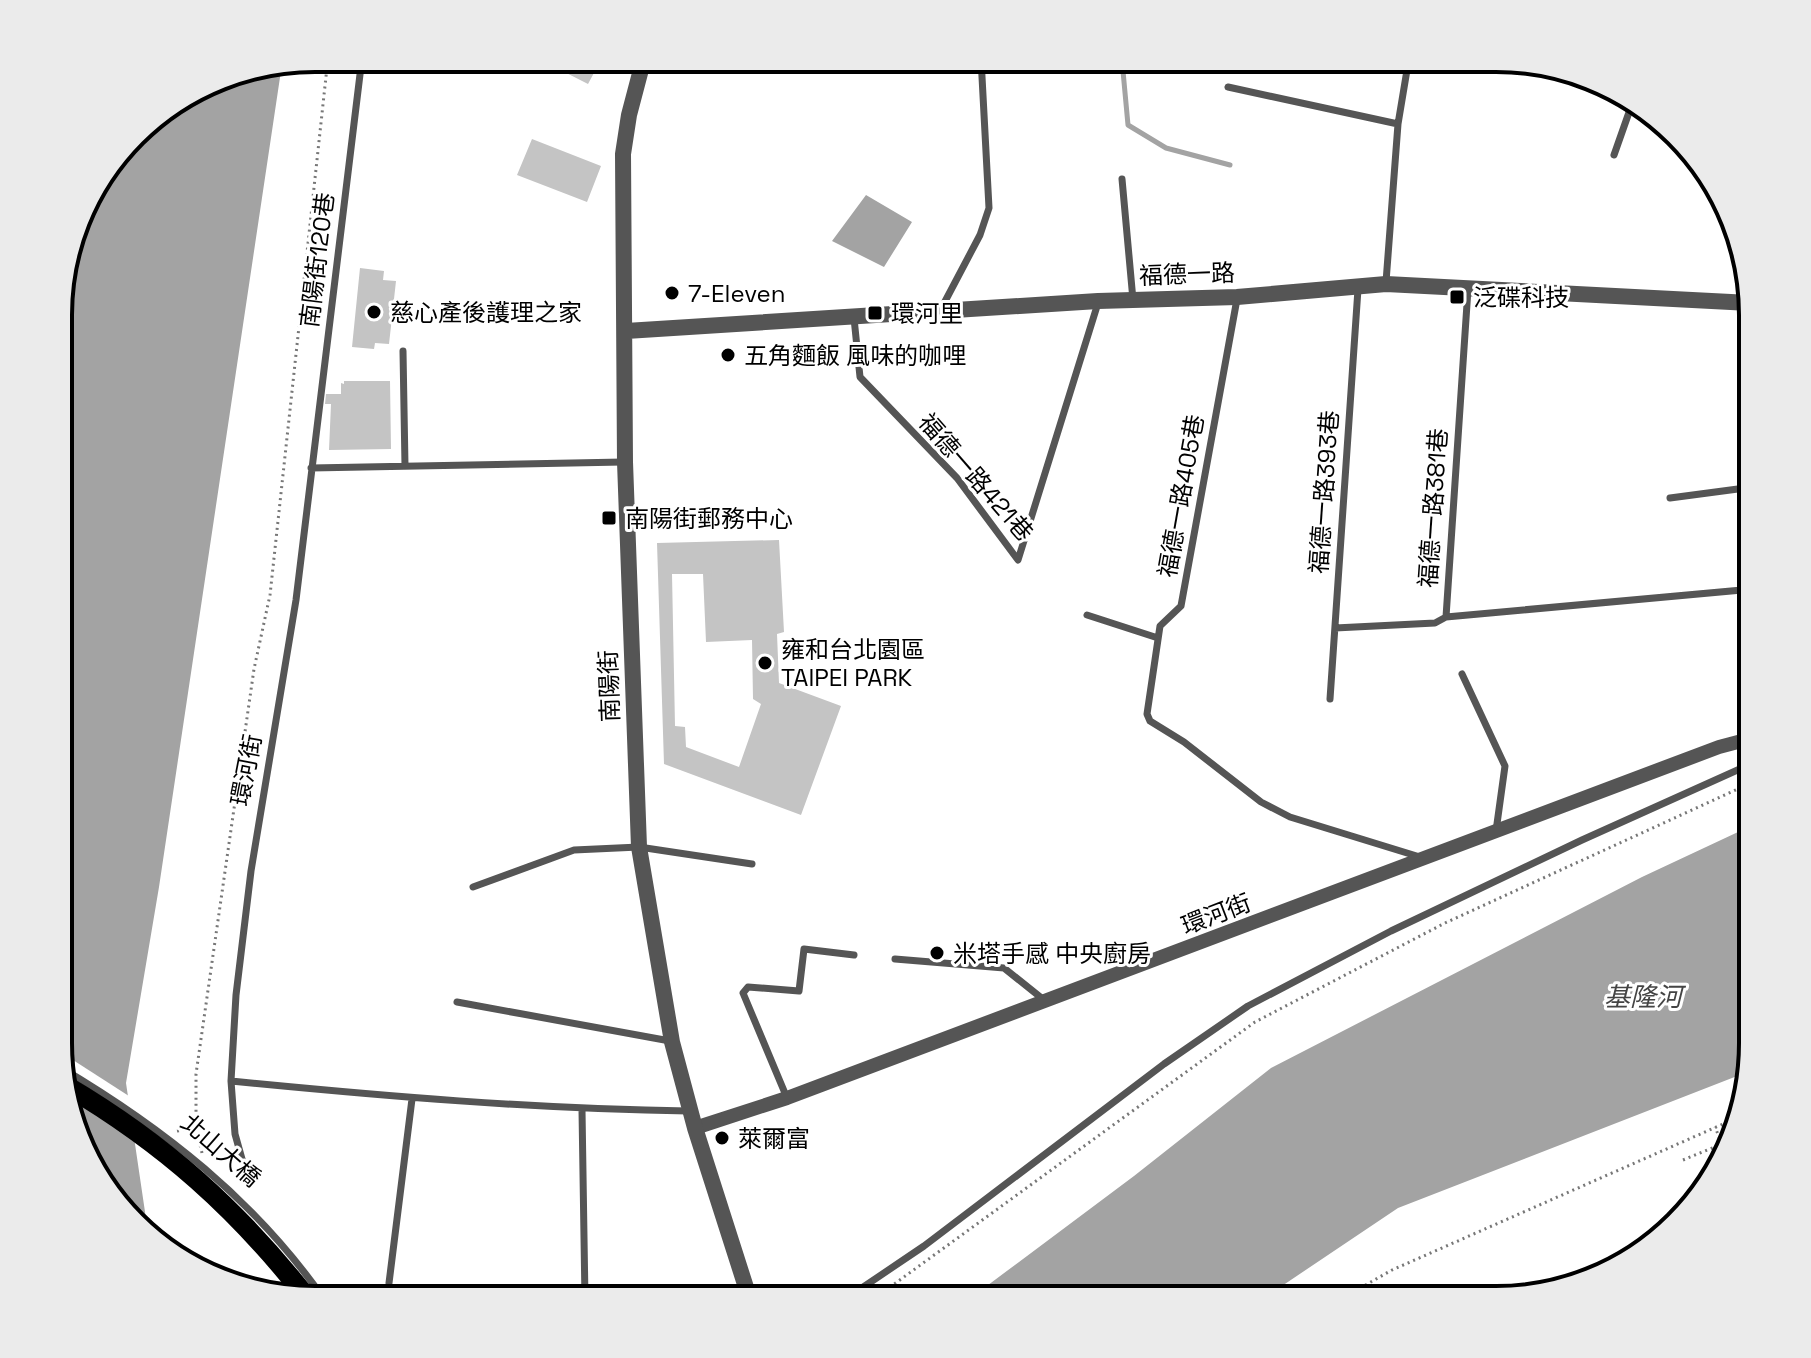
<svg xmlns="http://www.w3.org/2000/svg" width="1811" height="1358" viewBox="0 0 1811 1358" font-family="'Space Grotesk','Noto Sans TC',sans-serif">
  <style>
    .water { fill: #a3a3a3 }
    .pier { fill: #fff }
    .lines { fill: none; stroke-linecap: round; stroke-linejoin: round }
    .stream { stroke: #a3a3a3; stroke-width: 5 }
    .building { fill: #c4c4c4; fill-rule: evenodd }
    .path { stroke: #777; stroke-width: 3; stroke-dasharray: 2 4; stroke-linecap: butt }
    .service { stroke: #555; stroke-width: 7 }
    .minor { stroke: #555; stroke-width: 14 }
    .tertiary { stroke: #555; stroke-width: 16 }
    .primary { stroke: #000; stroke-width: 20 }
    .poi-dot { fill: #000; stroke: #fff; stroke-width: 3 }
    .labels { text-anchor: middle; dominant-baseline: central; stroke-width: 6; stroke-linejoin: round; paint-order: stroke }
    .street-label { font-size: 24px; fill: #000; stroke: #fff }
    .poi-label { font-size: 24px; fill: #000; stroke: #fff; text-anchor: start }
    .water-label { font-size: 26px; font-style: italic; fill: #444; stroke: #fff }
    .rim { fill: none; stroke: #000; stroke-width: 4 }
  </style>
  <rect width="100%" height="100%" fill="#fff"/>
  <path class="water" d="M282,64l-123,823 -33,196 23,156 -64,-82 -26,-97 1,-779 32,-94 54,-66 86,-49z
    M866,195l46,27 -28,45 -52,-26z
    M1753,825l-1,235 -2,11 -352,137 -137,92h-293l166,-124 137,-108 371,-191z"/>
  <path class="pier" d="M59,1051l73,47 5,34 -71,-44z"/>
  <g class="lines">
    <path class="stream" d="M1128,58l-5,13 5,54 38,23 64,17"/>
  </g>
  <path class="building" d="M537,58h65l-14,26z
    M532,139l69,27 -14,36 -70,-27z
    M360,268l24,3 -1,9 13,1 -7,63 -14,-1 -1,6 -22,-2z
    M344,381h46l1,68 -62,1 2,-46h-6l1,-10h15v-11l3,1z
    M779,540l5,92 -7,2 2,49 62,23 -40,109 -137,-51 -7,-221zM672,574h31l3,68 46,-2 1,59 8,5 -22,63 -53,-20 -1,-20 -10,-1z"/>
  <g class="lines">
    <path class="path" d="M177,1131l19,-3
      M202,1153l-6,-25v-54l58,-405 16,-74 58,-537
      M1683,1160l39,-16 -7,-17
      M869,1300l17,-10 369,-268 190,-99 308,-141
      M878,1300l11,-8 -2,-3
      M1339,1300l53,-30 347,-153"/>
    <path class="service" d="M1228,87l170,37
      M1614,155l19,-54
      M1122,179l11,121
      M1386,282l12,-158 11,-66
      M1237,299l-56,307 -21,20 -13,88 3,7 34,21 77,60 29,15 130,40
      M941,309l39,-74 9,-27 -8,-150
      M854,318l6,59 97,101 61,82 80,-257
      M403,351l2,115
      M311,468l312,-6
      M1670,498l83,-11
      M1742,590l11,101
      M1087,615l71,23
      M1446,617l307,-28
      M1335,628l100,-5 11,-6 22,-328
      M1462,674l43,92 -9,65
      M1330,699l28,-410
      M473,887l101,-37 65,-3 113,17
      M895,959l109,9 40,32
      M457,1002l213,39
      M60,1067c103,61 195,133 264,232
      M231,1081c152,15 304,28 457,30
      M787,1098l-44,-105 5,-6 51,4 5,-42 50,6
      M582,1110l3,190
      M247,1177l-12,-43 -4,-53 5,-86 15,-124 45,-271 66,-542
      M389,1283l23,-184
      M844,1300l80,-54 240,-182 84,-58 143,-75 191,-91 171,-77"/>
    <path class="minor" d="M695,1128l92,-30 932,-351 34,-9"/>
    <path class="tertiary" d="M644,58l-15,57 -6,39 2,308 14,385 33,195 23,86 55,172
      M626,331l472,-30 139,-4 149,-13 364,19"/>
    <path class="primary" d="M65,1085c100,59 172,124 243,214"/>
  </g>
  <g class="poi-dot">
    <circle cx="672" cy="293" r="8"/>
    <rect x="1449" y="289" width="16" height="16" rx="4"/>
    <circle cx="374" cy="312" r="8"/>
    <rect x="867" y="305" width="16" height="16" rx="4"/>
    <circle cx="728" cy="355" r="8"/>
    <rect x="601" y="510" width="16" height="16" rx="4"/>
    <circle cx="765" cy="663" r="8"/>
    <circle cx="937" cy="953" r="8"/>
    <circle cx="722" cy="1138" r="8"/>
  </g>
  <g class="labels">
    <g class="street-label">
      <text transform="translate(317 260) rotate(-83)">南陽街120巷</text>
      <text transform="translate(1187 274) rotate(-2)">福德一路</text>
      <text transform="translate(976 477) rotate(49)">福德一路421巷</text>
      <text transform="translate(1324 492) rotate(-86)">福德一路393巷</text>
      <text transform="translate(1181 496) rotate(-80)">福德一路405巷</text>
      <text transform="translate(1433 508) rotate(-86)">福德一路381巷</text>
      <text transform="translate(609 686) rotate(-92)">南陽街</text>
      <text transform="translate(246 770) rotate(-79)">環河街</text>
      <text transform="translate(1216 914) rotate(-21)">環河街</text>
      <text transform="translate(221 1150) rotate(41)">北山大橋</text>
    </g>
    <g class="poi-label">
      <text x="688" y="293">7-Eleven</text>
      <text x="1473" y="297">泛碟科技</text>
      <text x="390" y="312">慈心產後護理之家</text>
      <text x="891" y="313">環河里</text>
      <text x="744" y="355">五角麵飯 風味的咖哩</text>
      <text x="625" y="518">南陽街郵務中心</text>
      <text x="781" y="649">雍和台北園區<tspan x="781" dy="28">TAIPEI PARK</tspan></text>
      <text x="953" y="953">米塔手感 中央廚房</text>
      <text x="738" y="1138">萊爾富</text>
    </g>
    <g class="water-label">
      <text x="1643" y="997">基隆河</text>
    </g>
  </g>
  <path d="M0 0H1811V1358H0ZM315 72H1496A243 243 0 0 1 1739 315V1043A243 243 0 0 1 1496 1286H315A243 243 0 0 1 72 1043V315A243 243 0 0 1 315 72Z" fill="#ebebeb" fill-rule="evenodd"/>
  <path class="rim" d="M315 72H1496A243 243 0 0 1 1739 315V1043A243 243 0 0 1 1496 1286H315A243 243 0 0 1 72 1043V315A243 243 0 0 1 315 72Z"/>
</svg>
